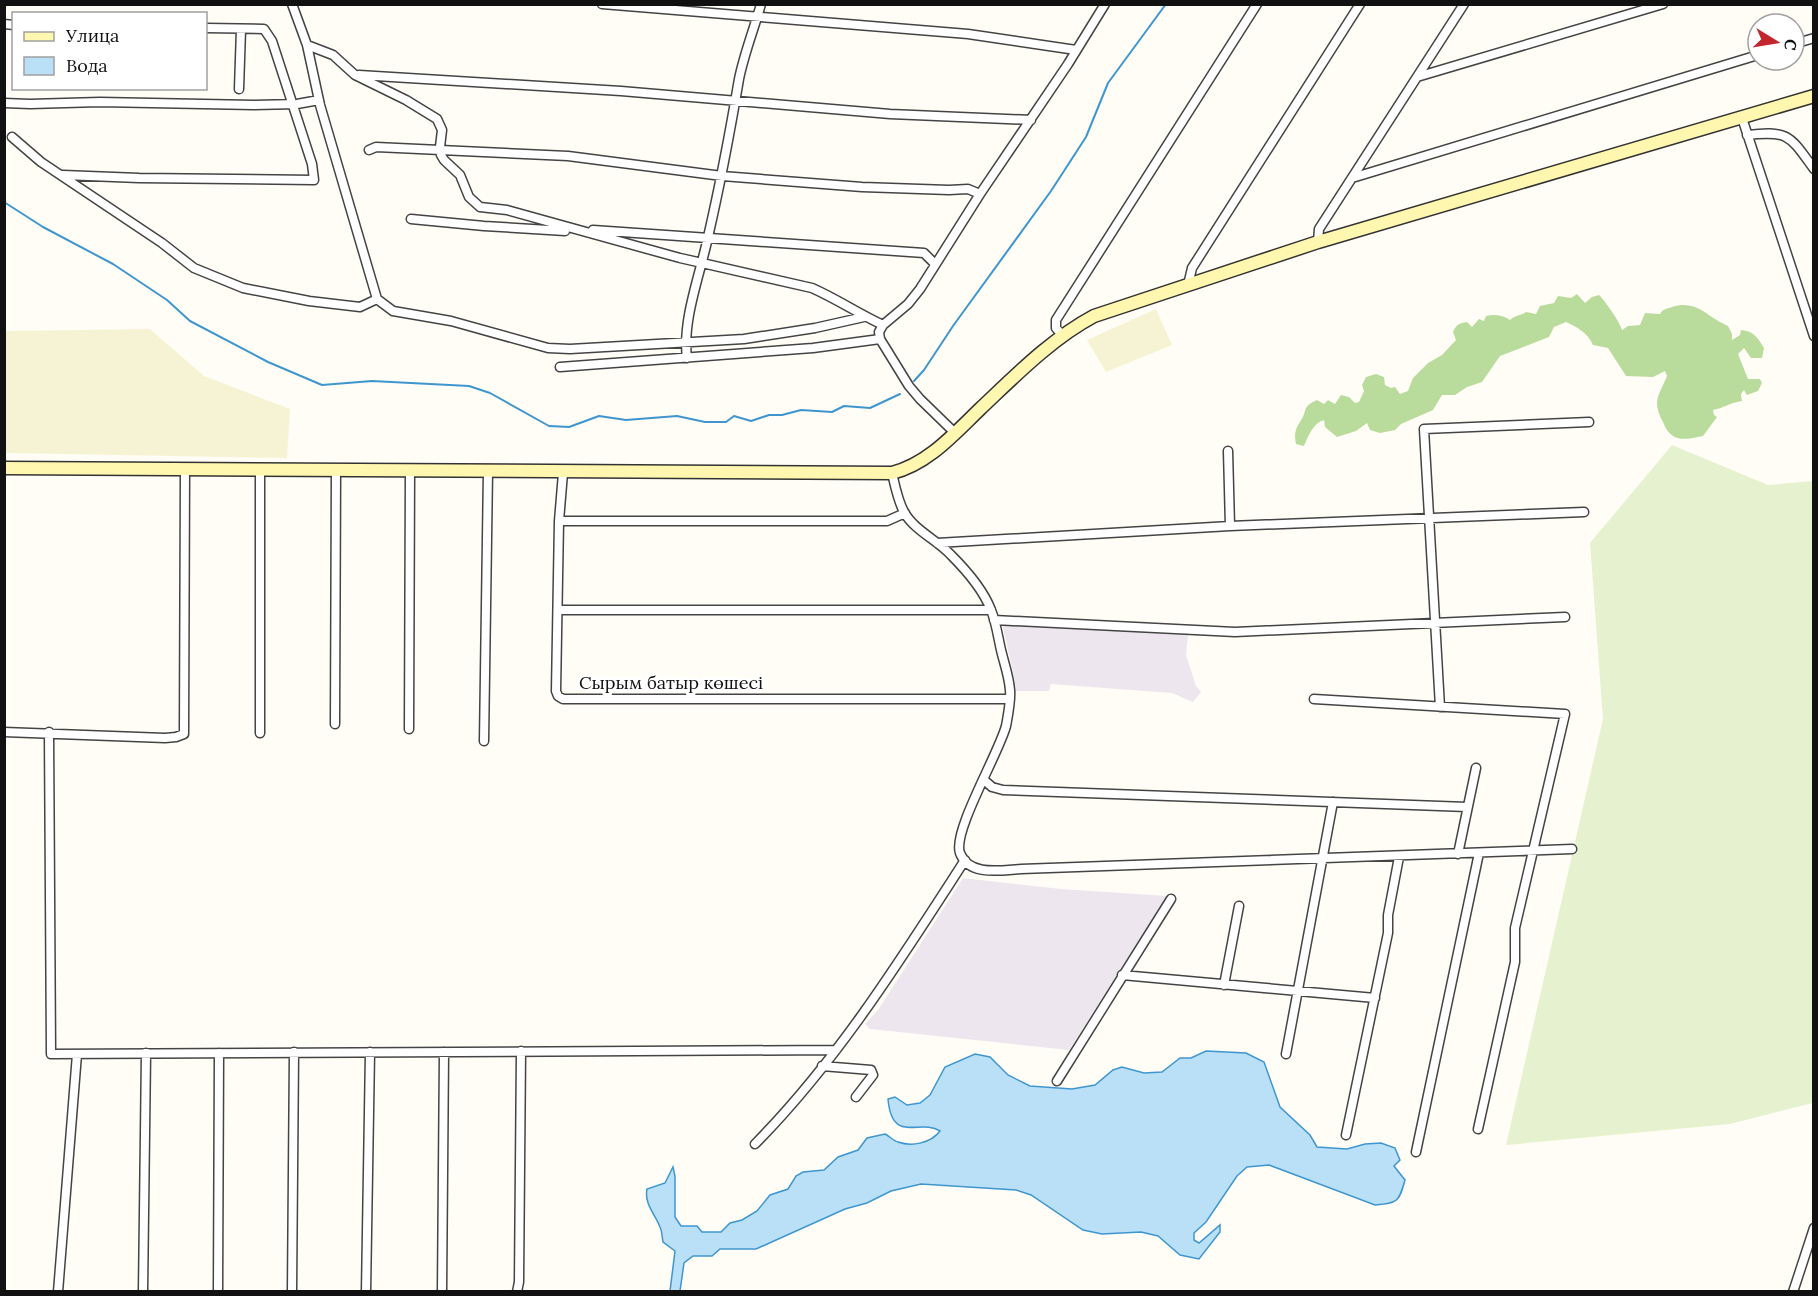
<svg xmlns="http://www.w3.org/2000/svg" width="1818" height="1296" viewBox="0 0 1818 1296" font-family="Lora,serif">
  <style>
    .industrial { fill: #eee6ef }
    .farmland { fill: #f6f3d4 }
    .forest { fill: #b9dc9c }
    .pitch { fill: #e6f2cf }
    .water { fill: #b9e0f7; stroke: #3f96cf; stroke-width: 1.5 }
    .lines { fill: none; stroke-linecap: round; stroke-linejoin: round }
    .stream { stroke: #3f96cf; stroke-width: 2 }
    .minor-casing { stroke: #444; stroke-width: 11 }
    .secondary-casing { stroke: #333; stroke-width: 15 }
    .minor { stroke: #fff; stroke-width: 8 }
    .secondary { stroke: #fff6b0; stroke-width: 12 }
    .labels { text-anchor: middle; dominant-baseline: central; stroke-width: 6; stroke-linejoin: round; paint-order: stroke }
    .street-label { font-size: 18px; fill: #111; stroke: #fff }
  </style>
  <rect width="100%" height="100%" fill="#fffdf5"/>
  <path class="industrial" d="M1002,623l186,11 -2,21 10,31 5,6 -8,10 -21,-9 -121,-9 -2,7h-33l-2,-15z
    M963,878l98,11 106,7 -98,154 -199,-21 -5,-5 13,-14z"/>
  <path class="farmland" d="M1156,309l16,36 -66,27 -19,-32z
    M150,329l54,47 86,33 -3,49 -282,-5v-122z"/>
  <path class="forest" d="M1577,294l8,9 7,-6 7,-2c5,4 22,29 23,35l6,-4 12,-1 5,-12 15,1c3,-5 6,-5 12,-7 25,-8 36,11 56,19l4,8v6l8,-5 1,-5c13,1 17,8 23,18l-2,10h-11l-7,-10 -6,6 10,25h12l2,4 -4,8 -11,4 -3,-5 -3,4 1,7c-14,2 -17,7 -29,9l1,5 3,2 -14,19c-19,4 -32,7 -40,-14 -3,-5 -6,-13 -6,-19 0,-8 7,-19 10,-27l-2,-5 -12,6 -27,-1 -18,-28 -15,-3c-5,-12 -16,-18 -27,-23l-12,5 -5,10 -49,19 -18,26 -15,5 -12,8h-13l-9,15 -32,14 -6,6 -15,3 -10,-3 -3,-7 -11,8 -19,6 -12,-10 -1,-7c-11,3 -16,17 -20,26l-8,-2c-2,-9 -1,-15 4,-22 8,-11 1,-15 17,-22l7,4 4,-4 7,4 6,-9 8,2 6,6 4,-1 5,-11 -2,-6 4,-8 10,-3 8,3 1,8 6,3 4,-1 5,7 8,-3 5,-13 15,-15 14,-8 14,-15 -3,-8c3,-7 6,-9 14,-10l5,5 7,-8 5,2 2,-5c8,-2 17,-1 24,4 7,-6 11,-4 16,-8l10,2 4,-8 14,-3 4,-7 13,2z"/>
  <path class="pitch" d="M1672,445l96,40 45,-4v622l-83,21 -224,21 97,-426 -13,-176z"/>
  <path class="water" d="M1206,1051l40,2 18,9 16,45 30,28 7,12 30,2 18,-5 16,-1 14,5 5,12 -6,6 11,14c-6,22 -7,23 -30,25l-106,-40 -22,2 -10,9 -31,46 -12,11v7l5,3 21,-18v7l-21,27 -19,-4 -22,-19 -17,-4 -39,2 -19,-4 -52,-35 -15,-5 -95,-6 -30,7 -24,12 -22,6 -89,40h-36l-8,7h-19l-9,7 -4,28h-10l5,-40 -12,-9c-1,-5 -1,-11 -3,-15 -5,-13 -16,-23 -13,-38l18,-6 8,-16 2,9v41l6,9h16l5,6h19l9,-9 12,-3 15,-9 13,-16 18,-6 8,-13 7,-4 21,-2 14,-13 20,-7 9,-12 18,-4c4,2 9,7 13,8 14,5 33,1 42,-11 -20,-13 -48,14 -52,-32l7,-2 12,8 13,-2 10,-8 15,-28 30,-13 15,3 18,18 22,11 42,3 23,-4 18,-15 9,-3 22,6 18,-1 18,-14h11z"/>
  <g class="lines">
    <path class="stream" d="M4,202l39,25 70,37 54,36 23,21 78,41 54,23 50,-4 97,5 21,7 59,33 20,1 30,-11 27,4 51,-4 28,6h21l8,-6 17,5 18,-6h13l19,-5 31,2 12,-6 26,2 30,-14
      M914,381l10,-11 29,-44 98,-135 35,-54 22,-54 58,-79"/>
    <g class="minor-casing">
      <path id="minor" d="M292,4l15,41 13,60 57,194 16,12 58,10 97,27 22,1 174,-10 71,-11 49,-11
        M602,4l366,30 108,16
        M4,24l10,1
        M1794,44l20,-6
        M307,45l26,10 22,20 51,25 31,19 5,11 -2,17 1,8 3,5 16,15 9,22 11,10 27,3 173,48 132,30c25,11 47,26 71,37
        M359,75l262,16 269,23 141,6
        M1417,77l246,-73
        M239,89l2,-60
        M4,103l26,1 70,-2 154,3 43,-1 22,-4
        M1742,118l72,218
        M1747,135c42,-5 43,1 67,34
        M12,137l29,25 121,81 32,25 49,20 66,13 51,6 17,-8
        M369,150l7,-3 192,9 154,20 140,11 87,3 19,-1 12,5
        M63,175l76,3 175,2 -2,-16 -40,-123 -8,-12 -58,-1
        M1352,178l406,-123
        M411,219l73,7 81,5
        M593,230l331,23 11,11
        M1318,242l1,-13 145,-225
        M1188,285l4,-17 168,-264
        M1063,336l-7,-8v-8l201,-316
        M687,358c-5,-38 13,-83 21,-121 12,-52 22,-105 31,-158 5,-25 15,-50 22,-75
        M560,367l253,-19 67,-9
        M955,433l-35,-34 -11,-13 -29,-47 -1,-7 4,-7 25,-21 12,-15 60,-95 88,-130 37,-60
        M1228,451l2,75
        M563,473l-4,48 -3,170 2,5 5,3h447
        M892,473c3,13 6,28 12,39 10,18 33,28 47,43 16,16 32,34 40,55 5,12 7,27 10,40 3,13 8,26 9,40 1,11 -2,25 -4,36 -7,27 -54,106 -46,127 9,24 42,17 61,16l551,-20
        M559,521h328l18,-8
        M937,543l293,-17 354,-14
        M558,610h433
        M994,620l241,12 330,-15
        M1314,699l251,15 -50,214v34l-37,167
        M1440,707l-16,-278 165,-7
        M335,724l1,-255
        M409,729l1,-259
        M4,732l161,6 11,-1 8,-3 1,-265
        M49,732l2,322 785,-4
        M260,733v-264
        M484,741l4,-270
        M984,780l8,7 11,3 464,17
        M1458,854l18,-86
        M1122,975l253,23
        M1224,985l15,-79
        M1286,1054l47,-252
        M822,1066l49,4 2,5 -17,22
        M1057,1081l114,-182
        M1346,1135l42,-202v-18l11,-58
        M755,1144c83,-84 146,-185 210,-284
        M1416,1152l63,-299
        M58,1292l19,-238
        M143,1292l3,-239
        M218,1292l1,-239
        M292,1292l2,-240
        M366,1292l4,-240
        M442,1292l2,-240
        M517,1292l2,-10 2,-231
        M1793,1292l21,-64"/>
    </g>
    <g class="secondary-casing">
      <path id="secondary" d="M4,468l888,5c36,-9 62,-39 88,-64 35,-33 71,-70 114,-93l224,-74 496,-146"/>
    </g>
    <use href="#minor" class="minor"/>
    <use href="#secondary" class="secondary"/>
  </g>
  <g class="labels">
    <g class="street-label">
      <text x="671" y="682">Сырым батыр көшесі</text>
    </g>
  </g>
  <rect width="1818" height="1296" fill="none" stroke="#111111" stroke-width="12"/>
  <rect x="12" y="12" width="195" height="78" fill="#ffffff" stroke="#a0a0a0" stroke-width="1.5"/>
  <rect x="24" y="32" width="30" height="9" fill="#fff6b0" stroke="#a0a0a0" stroke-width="1.5"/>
  <text x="66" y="42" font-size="18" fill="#111111">Улица</text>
  <rect x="24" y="57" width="30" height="18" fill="#b9e0f7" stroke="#a0a0a0" stroke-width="1.5"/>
  <text x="66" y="72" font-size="18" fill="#111111">Вода</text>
  <g transform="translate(1776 42) rotate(101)"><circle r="28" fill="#ffffff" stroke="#a0a0a0" stroke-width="1.5"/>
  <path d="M0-4.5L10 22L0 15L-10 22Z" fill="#c4262e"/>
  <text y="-9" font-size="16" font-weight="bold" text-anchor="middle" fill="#111111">С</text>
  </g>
</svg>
